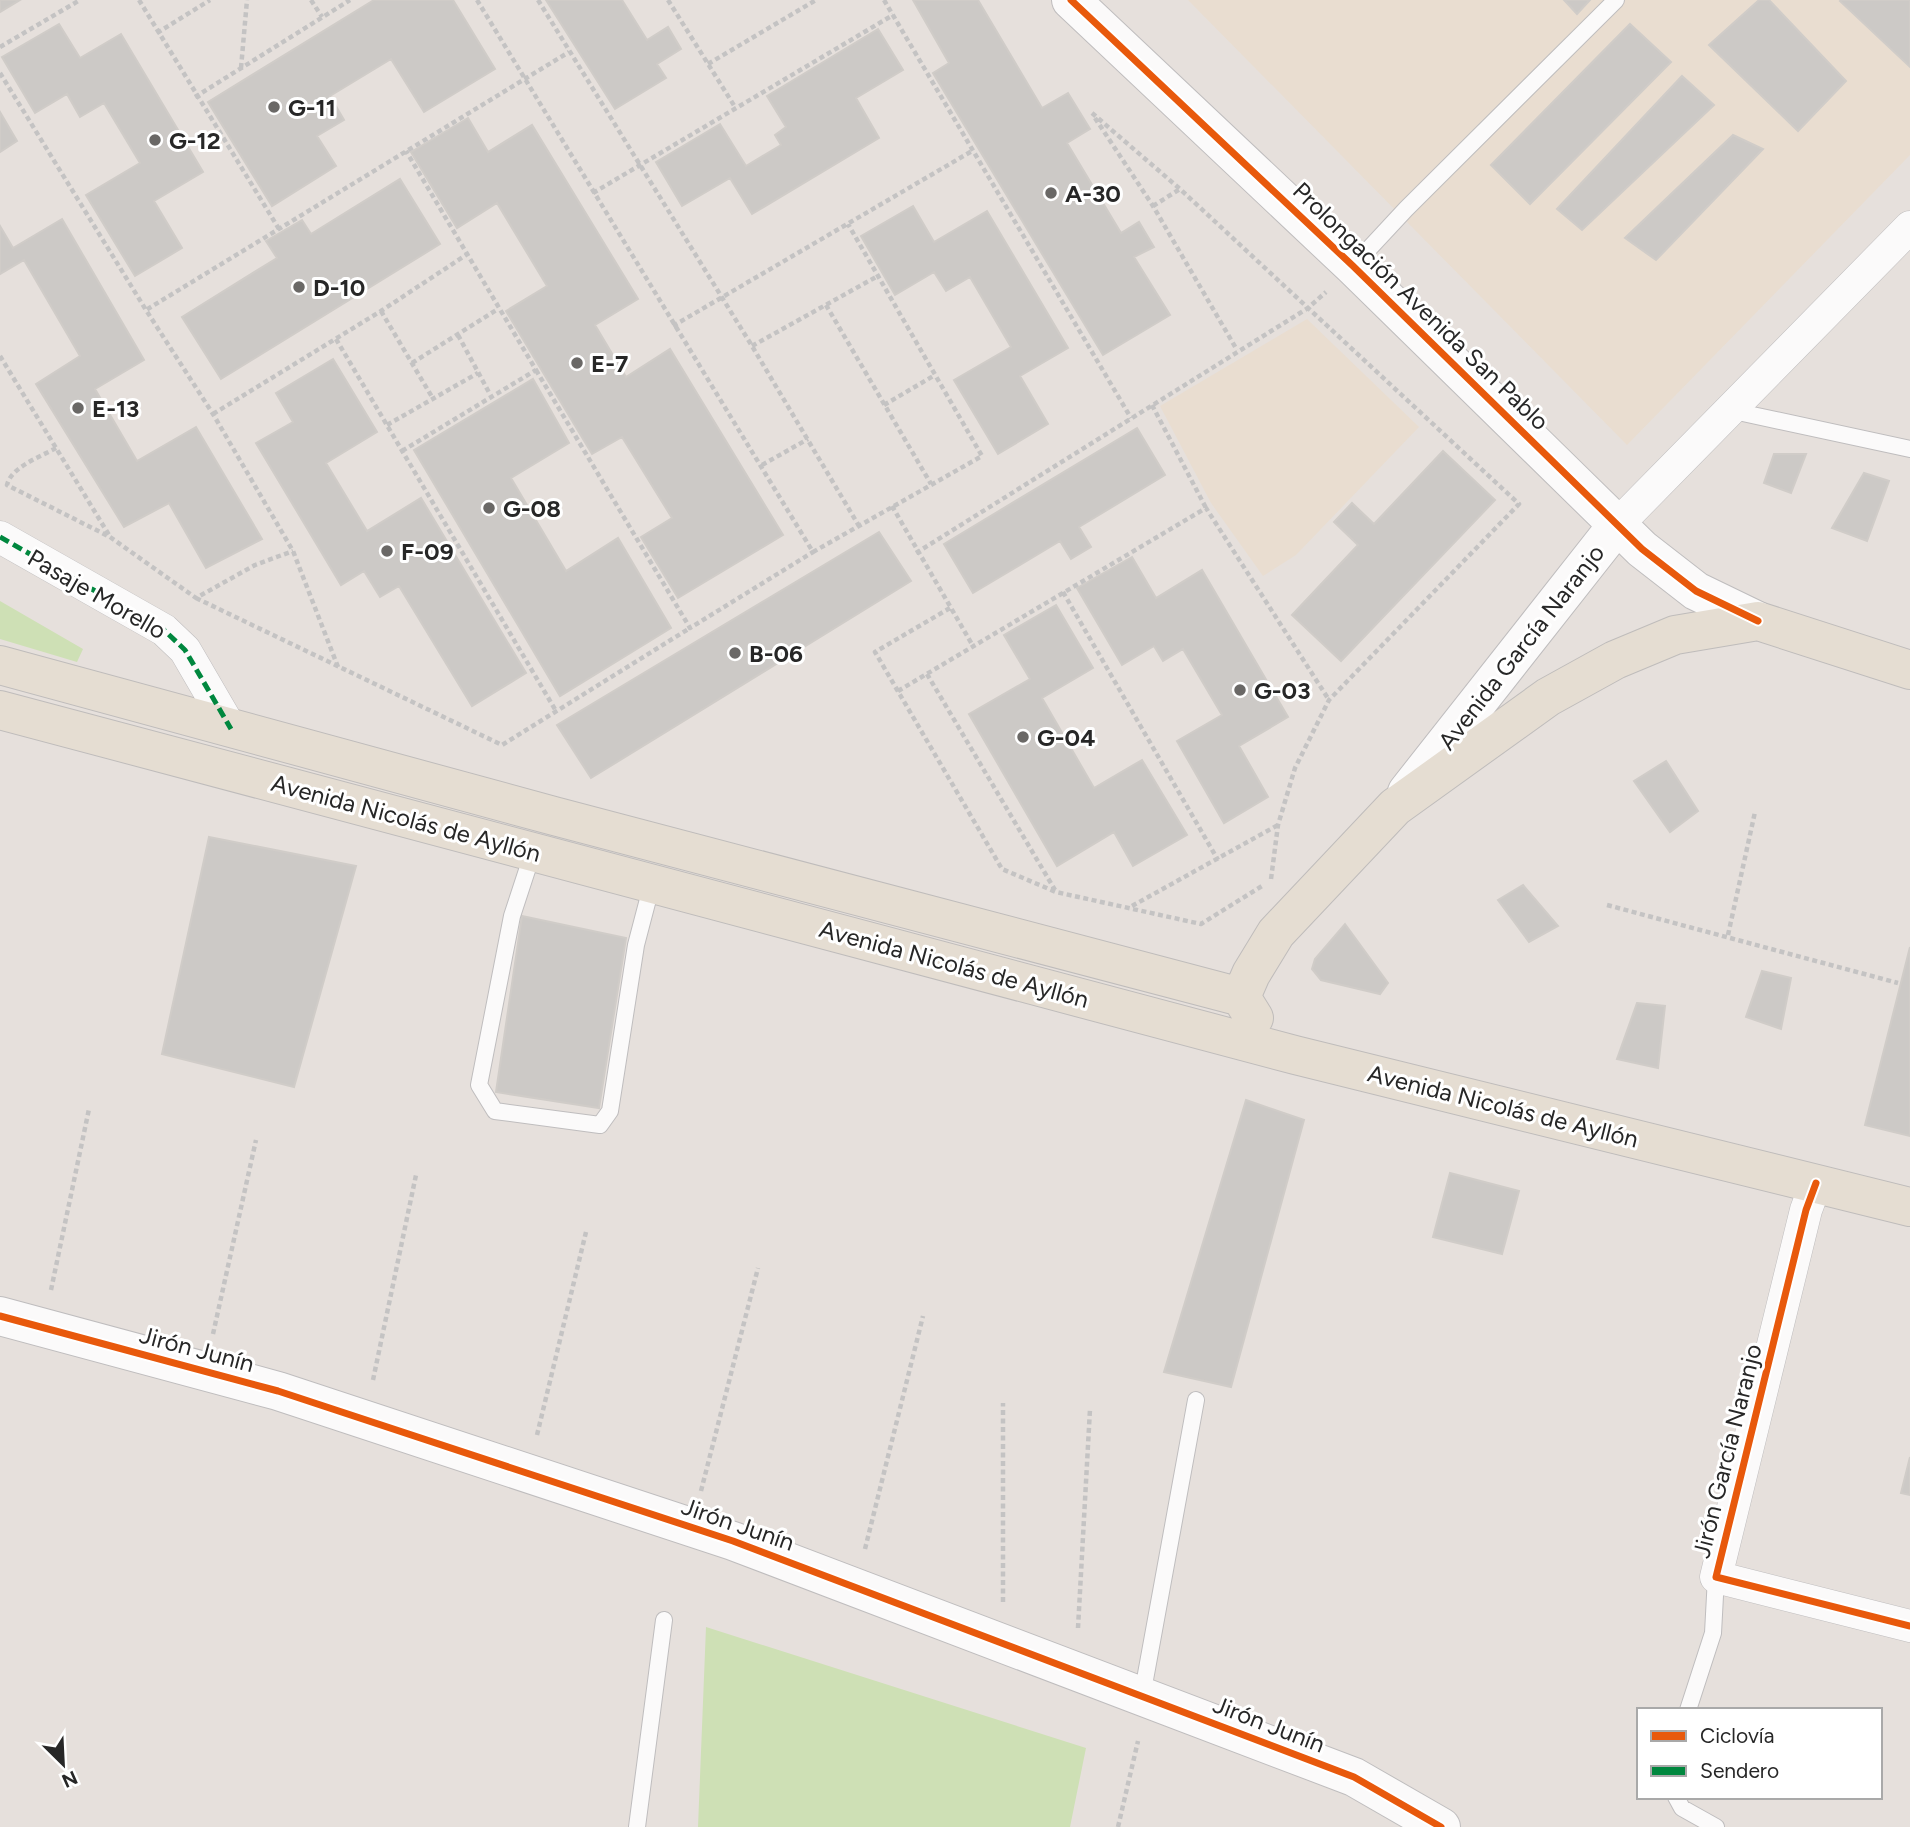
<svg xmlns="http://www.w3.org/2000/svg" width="1910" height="1827" viewBox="0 0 1910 1827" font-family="Figtree,sans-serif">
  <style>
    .education { fill: #e9ddd0 }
    .green { fill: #cee0b5 }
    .building { fill: #ccc9c6; stroke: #d0ccc8; stroke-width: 2 }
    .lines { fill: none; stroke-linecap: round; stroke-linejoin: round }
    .lane-casing { stroke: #bfbdbe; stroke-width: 18 }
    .street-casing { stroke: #bfbdbe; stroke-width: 33 }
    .secondary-casing { stroke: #bfbdbe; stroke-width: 40 }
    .primary-casing { stroke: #bfbcbb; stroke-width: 40 }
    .path { stroke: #c4c3c3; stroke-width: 4.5; stroke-dasharray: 5 3.5; stroke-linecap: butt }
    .lane { stroke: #fbfafa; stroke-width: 16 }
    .street { stroke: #fbfafa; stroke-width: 32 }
    .secondary { stroke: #fbfafa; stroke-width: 38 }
    .primary { stroke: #e5ddd2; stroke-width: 38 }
    .quiet { stroke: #00873e; stroke-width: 5; stroke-dasharray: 10 5; stroke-linecap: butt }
    .cycleway-casing { stroke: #fff; stroke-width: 11 }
    .cycleway { stroke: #e8590c; stroke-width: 7 }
    .poi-dot { fill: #6a6866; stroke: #fff; stroke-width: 2.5 }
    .labels { text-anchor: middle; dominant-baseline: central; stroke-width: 6; stroke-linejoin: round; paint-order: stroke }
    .poi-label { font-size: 24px; font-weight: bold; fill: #272727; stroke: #fff; text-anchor: start }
    .street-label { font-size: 24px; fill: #272727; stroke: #fff }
  </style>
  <rect width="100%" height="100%" fill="#e6e0dc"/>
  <path class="education" d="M1188,0h722v155l-283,290z
    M1307,319l112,108 -123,128 -33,21 -52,-73 -51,-97z"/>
  <path class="green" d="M0,601l83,48 -6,13 -77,-23z
    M706,1627l380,121 -16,79h-372z"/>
  <path class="building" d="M0,0h20l-20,12z
    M374,0h79l42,69 -71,43 -33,-53 -61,37 14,24 -27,16 19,30 -64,40 -64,-104z
    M546,0h76l25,40 21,-13 13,22 -24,15 9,14 -51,31z
    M913,0h65l64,108 26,-15 22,36 -23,14 54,90 18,-11 15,25 -20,10 36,58 -67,40 -170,-282 16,-10z
    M1564,0h26l-13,14z
    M1759,0h10l77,81 -48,50 -89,-86z
    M1910,0v67l-70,-66 1,-1z
    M59,24l21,34 41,-24 82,138 -49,29 28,47 -47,28 -49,-81 54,-32 -36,-60 -24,14 -13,-23 -32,19 -33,-56z
    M1630,24l41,38 -141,142 -39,-39z
    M878,29l25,41 -47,28 23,40 -127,76 -22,-36 -48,28 -26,-44 64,-38 26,42 35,-21 -6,-10 11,-8 -19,-31z
    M1682,76l32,29 -132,125 -25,-21z
    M0,112l17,29 -17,11z
    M468,118l20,34 44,-27 106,174 -43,26 31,52 44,-28 113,186 -105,63 -37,-61 31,-19 -50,-81 -30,17 -86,-143 41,-25 -50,-83 -40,25 -46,-76z
    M1733,135l30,14 -107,111 -31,-22z
    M400,179l40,65 -219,135 -39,-62 95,-59 -11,-17 36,-21 9,14z
    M913,206l21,36 53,-31 81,137 -48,28 28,48 -50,30 -44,-74 57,-33 -41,-70 -24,14 -12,-19 -39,23 -34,-59z
    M62,219l82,141 -49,29 42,72 59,-34 66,112 -56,29 -37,-65 -45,24 -88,-143 44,-28 -56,-96 -24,14v-48l13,22z
    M333,359l44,73 -51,31 41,68 54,-33 105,175 -54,33 -73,-120 -19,11 -16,-26 -23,14 -85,-142 37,-21 -17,-29z
    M533,379l36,64 -58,35 55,93 52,-33 53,90 -111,68 -146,-246z
    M1137,428l28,47 -86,52 12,20 -20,12 -11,-18 -87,52 -29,-49z
    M1443,451l52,49 -154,161 -49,-46 66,-70 -24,-23 18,-19 22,21z
    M1774,454h32l-15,39 -27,-10z
    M1864,473l25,8 -22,60 -35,-13z
    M879,532l32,49 -320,197 -34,-53z
    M1132,557l24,41 46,-28 86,147 -49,29 29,51 -44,26 -47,-82 45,-26 -39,-66 -20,12 -9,-15 -32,19 -45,-77z
    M1056,605l37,63 -51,30 52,90 48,-28 45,75 -54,31 -19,-34 -57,34 -88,-152 61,-35 -26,-44z
    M1666,761l32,50 -28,21 -36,-51z
    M209,837l147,29 -62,221 -132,-33z
    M1523,885l35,41 -29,16 -31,-42z
    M522,916l104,22 -27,170 -103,-16z
    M1345,924l43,59 -8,11 -59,-14 -9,-11 3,-10z
    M1910,947v189l-45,-11z
    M1762,971l29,7 -10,51 -35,-12z
    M1637,1003l28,3 -7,62 -41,-9z
    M1246,1100l58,20 -73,267 -67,-15z
    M1450,1173l69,18 -17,63 -69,-17z
    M1910,1457v38l-9,-2z"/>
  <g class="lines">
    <g class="lane-casing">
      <path id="lane" d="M1353,266l53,-57 210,-209
        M1729,410l181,39
        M533,852l-21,64 -33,169 16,26 105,14 10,-14 26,-166 16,-61
        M1142,1696l54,-296
        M1688,1710l25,-77 3,-56
        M1676,1797l6,11 34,19
        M637,1827l27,-207"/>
    </g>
    <g class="street-casing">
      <path id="street" d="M1618,524l292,-297
        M0,537l164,93 21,20 46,79
        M1816,1183l-10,27 -90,367 194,49"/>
    </g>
    <g class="secondary-casing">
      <path id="secondary" d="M1071,0l282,266 289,283 54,42 62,30
        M1407,792l211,-268
        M0,1316l278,75 455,150 621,236 87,50"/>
    </g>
    <g class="primary-casing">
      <path id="primary" d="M0,665l554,151 687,181
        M0,710l1295,345 615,152
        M1254,1018l-13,-21 10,-23 25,-41 119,-126 153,-110 67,-37 60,-25 83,-14 152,49"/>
    </g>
    <path class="path" d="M139,0l140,229
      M311,0l11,17
      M477,0l336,552 169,-96 -134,-232
      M538,0l214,346 107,180
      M668,0l67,107
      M884,0l247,418
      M157,33l53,-33
      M0,47l80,-47
      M708,64l108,-64
      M241,68l6,-68
      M0,73l146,237
      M195,97l155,-97
      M1092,113l88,76 339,315 -190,196 -34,68 -17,57 -7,54
      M1095,118l58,88 84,144
      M593,193l300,-178
      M1153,206l27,-17
      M826,305l105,179
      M381,311l51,86
      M673,326l299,-175
      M458,335l34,63
      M336,339l220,372
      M752,346l124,-69
      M0,356l109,179
      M412,363l86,-54
      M536,370l154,258 123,-76
      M884,405l51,-30
      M1152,405l54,103
      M213,414l168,-103 85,-56
      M387,425l91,-52
      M56,448c-16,9 -45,19 -49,37l103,52 86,61 59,-33 38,-14
      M402,451l134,-81 -130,-219
      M762,465l46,-26
      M892,506l81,140
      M916,553l392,-245 18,-16
      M1063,592l155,268
      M196,598l306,147 188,-117
      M950,608l-75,44 127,217 54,23 145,32 61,-38
      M338,667l-45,-116 -80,-137 -67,-104 423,-258
      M927,674l128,216
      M898,691l308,-183 123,192
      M1607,905l291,78
      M1132,906l146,-81
      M1728,935l27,-123
      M51,1290l38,-181
      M213,1334l43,-194
      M373,1380l43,-205
      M537,1435l49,-203
      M701,1491l57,-223
      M865,1549l58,-233
      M1003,1602v-199
      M1078,1628l12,-219
      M1118,1827l20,-86"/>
    <use href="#lane" class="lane"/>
    <use href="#street" class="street"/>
    <use href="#secondary" class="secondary"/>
    <use href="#primary" class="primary"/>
    <path class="quiet" d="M0,537l164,93 21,20 46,79"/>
    <g class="cycleway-casing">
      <path id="cycleway" d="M1071,0l282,266 289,283 54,42 62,30
        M1816,1183l-10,27 -90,367 194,49
        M0,1316l278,75 455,150 621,236 87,50"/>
    </g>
    <use href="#cycleway" class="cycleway"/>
  </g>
  <g class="poi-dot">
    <circle cx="274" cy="107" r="7"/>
    <circle cx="155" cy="140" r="7"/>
    <circle cx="1051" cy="193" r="7"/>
    <circle cx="299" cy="287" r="7"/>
    <circle cx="577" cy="363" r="7"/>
    <circle cx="78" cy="408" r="7"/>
    <circle cx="489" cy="508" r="7"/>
    <circle cx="387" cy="551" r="7"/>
    <circle cx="735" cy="653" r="7"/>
    <circle cx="1240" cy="690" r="7"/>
    <circle cx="1023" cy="737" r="7"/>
  </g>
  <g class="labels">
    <g class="poi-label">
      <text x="288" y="107">G-11</text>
      <text x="169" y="140">G-12</text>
      <text x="1065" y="193">A-30</text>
      <text x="313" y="287">D-10</text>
      <text x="591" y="363">E-7</text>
      <text x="92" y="408">E-13</text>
      <text x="503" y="508">G-08</text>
      <text x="401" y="551">F-09</text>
      <text x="749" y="653">B-06</text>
      <text x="1254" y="690">G-03</text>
      <text x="1037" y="737">G-04</text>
    </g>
    <g class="street-label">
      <text transform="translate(1421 306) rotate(44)">Prolongación Avenida San Pablo</text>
      <text transform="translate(97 594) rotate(30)">Pasaje Morello</text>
      <text transform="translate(1521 647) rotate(-52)">Avenida García Naranjo</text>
      <text transform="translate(406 818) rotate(15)">Avenida Nicolás de Ayllón</text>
      <text transform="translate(954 964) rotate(15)">Avenida Nicolás de Ayllón</text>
      <text transform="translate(1503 1106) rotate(14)">Avenida Nicolás de Ayllón</text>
      <text transform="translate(197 1349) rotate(15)">Jirón Junín</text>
      <text transform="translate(1727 1451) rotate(-76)">Jirón García Naranjo</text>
      <text transform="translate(738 1524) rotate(19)">Jirón Junín</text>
      <text transform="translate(1269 1724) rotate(21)">Jirón Junín</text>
    </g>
  </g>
  <rect x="1637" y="1708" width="245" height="91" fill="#ffffff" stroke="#a9a9a9" stroke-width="2"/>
  <rect x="1651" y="1731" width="35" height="10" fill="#e8590c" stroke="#a9a9a9" stroke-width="2"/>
  <text x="1700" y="1743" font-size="21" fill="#272727">Ciclovía</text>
  <rect x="1651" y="1766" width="35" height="10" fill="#00873e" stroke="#a9a9a9" stroke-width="2"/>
  <text x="1700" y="1778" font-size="21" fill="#272727">Sendero</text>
  <g transform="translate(63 1764) rotate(156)" stroke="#ffffff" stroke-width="5" paint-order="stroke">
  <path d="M0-5L12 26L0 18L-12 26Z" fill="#272727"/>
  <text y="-10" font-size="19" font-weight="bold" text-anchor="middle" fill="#272727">N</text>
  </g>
</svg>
